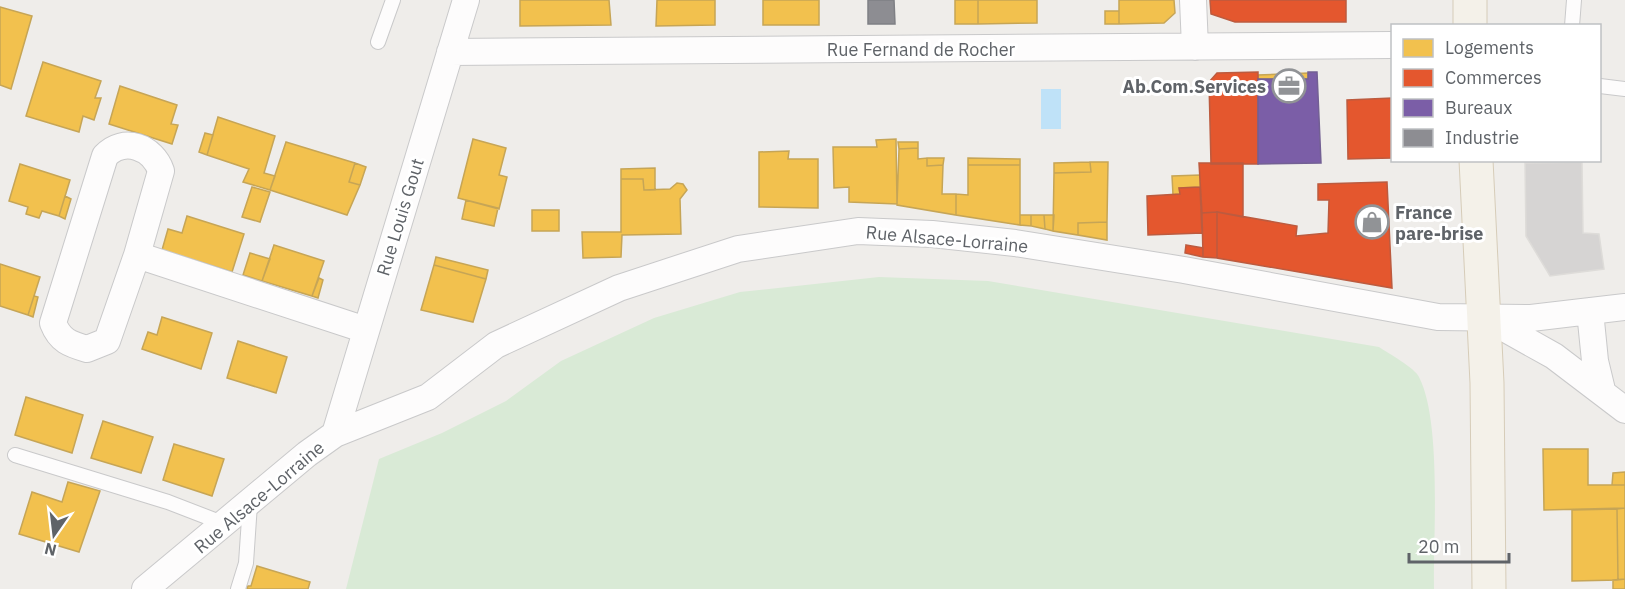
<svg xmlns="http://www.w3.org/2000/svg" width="1625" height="589" viewBox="0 0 1625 589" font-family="'IBM Plex Sans',sans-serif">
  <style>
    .green { fill: #d9ead6 }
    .water { fill: #bfe2f8 }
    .homes { fill: #f2c14e; stroke: #c6a556; stroke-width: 1.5 }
    .shops { fill: #e4572e; stroke: #bc5b3f; stroke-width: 1.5 }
    .offices { fill: #7b5ea7; stroke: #736094; stroke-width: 1.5 }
    .industry { fill: #8d8d92; stroke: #7f8085; stroke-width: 1.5 }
    .building { fill: #d6d4d3; stroke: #dedcd9; stroke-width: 1.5 }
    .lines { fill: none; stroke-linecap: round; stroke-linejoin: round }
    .lane-casing { stroke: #c9c9ca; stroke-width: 16 }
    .street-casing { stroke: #c9c9ca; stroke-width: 28 }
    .primary-casing { stroke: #d6ccb8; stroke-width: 35 }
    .lane { stroke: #fdfcfc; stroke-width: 14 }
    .street { stroke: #fdfcfc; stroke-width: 26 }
    .primary { stroke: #f4f1e9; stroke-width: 33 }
    .labels { text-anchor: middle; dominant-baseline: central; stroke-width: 6; stroke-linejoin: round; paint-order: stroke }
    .street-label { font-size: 18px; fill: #5f6368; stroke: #fff }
    .poi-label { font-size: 18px; font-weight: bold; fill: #5f6368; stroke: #fff; text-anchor: end }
  </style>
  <rect width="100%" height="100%" fill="#efedea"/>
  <path class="green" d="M879,277l109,4 391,66c9,6 36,21 40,30 23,45 14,159 15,212h-1088l33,-130 63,-26 64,-32 55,-40 93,-43 86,-26z"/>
  <path class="water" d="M1041,89h20v40h-20z"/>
  <path class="homes" d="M520,0h89l2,25 -91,1z
    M657,0h58v25l-59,1z
    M763,0h56v25h-56z
    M955,0h23v24h-23z
    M978,0h59v23l-59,1z
    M1119,0h55l1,13 -11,10 -45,1z
    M0,7l32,9 -21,73 -11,-4z
    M1105,11h14v13h-14z
    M43,62l58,19 -6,17h6l-7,22 -11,-4 -4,16 -53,-16z
    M1308,73v6h-50v-4z
    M120,86l57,19 -6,19 7,1 -6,19 -63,-20z
    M218,117l57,19 -11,37 11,3 -5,14 -27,-8 6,-13 -42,-14z
    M205,133l8,2 -6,20 -8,-3z
    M473,139l33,9 -7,27 8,2 -8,32 -41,-11z
    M896,139l1,65 -48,-2v-15l-15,1 -1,-41h44l-1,-7z
    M286,142l69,21 -6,19 11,3 -13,30 -77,-25z
    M898,142h20v6l-19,1z
    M918,148v11l9,-1v8l16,-1 -1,29h14v21l-59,-10 2,-56z
    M789,151l-1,8h30v49l-59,-1v-55z
    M927,158h17l-1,7 -16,1z
    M968,158l52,1v6h-52z
    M1090,162h18l-1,60 -29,1v12l-25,-4 1,-58 37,-1z
    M1090,162l1,10 -37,1v-10z
    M355,163l11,4 -6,18 -11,-3z
    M20,164l50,16 -11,36 -17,-5 -3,7 -13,-4 2,-7 -19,-6z
    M968,165h52v60l-64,-10v-21l12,1z
    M655,168v22h-11l-1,-11h-22v-10z
    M1200,175v12l-21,1 1,6 -7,1 -1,-19z
    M621,179h22l1,11 26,-1 7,-6 6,1 4,6 -7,9 1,35 -59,1 -1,22 -38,1 -1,-26h39z
    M252,187l18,5 -10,30 -18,-5z
    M65,196l6,3 -6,20 -6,-3z
    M466,200l32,8 -4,18 -32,-7z
    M532,210h27v21h-27z
    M1020,215h11v11l-11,-1z
    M1031,215h13l1,14 -14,-3z
    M1044,215h10l-1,16 -8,-2z
    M187,216l57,18 -12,38 -70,-22 6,-21 14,4z
    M1107,222v18l-29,-5v-12z
    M274,245l50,16 -12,35 -50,-15z
    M250,253l20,6 -8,22 -19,-6z
    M436,257l52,13 -2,9 -52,-14z
    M0,264l40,13 -12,38 -28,-9z
    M434,265l52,14 -13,43 -52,-12z
    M319,278l4,2 -5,18 -6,-2z
    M34,296l4,1 -5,20 -5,-2z
    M162,317l50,16 -11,36 -59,-20 6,-17 9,3z
    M238,341l49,16 -11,36 -49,-15z
    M26,397l57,18 -11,38 -57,-18z
    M103,421l50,16 -12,36 -50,-15z
    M174,444l50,15 -12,37 -49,-16z
    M1543,449h45v36h37v23l-81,2z
    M1625,472v13h-13l1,-12z
    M68,482l32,9 -21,61 -60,-18 13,-42 30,10z
    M1625,508v71l-7,1 -1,-71z
    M1617,509l1,71 -46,1v-71z
    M257,566l53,16 -2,7h-61l1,-3h3z
    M1625,579v10h-12v-9z"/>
  <path class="shops" d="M1210,0h136v22h-111l-24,-8z
    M1258,72v92h-47l-2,-82 8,-9z
    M1392,98v60l-44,1 -1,-59z
    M1199,163h44v54l-26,-5 -15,1z
    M1387,182l5,106 -175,-30v-46l80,14 -1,10 32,-3 1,-33h-11v-16z
    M1200,187l2,46 -54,2 -1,-39 33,-2 -1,-6z
    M1217,212v46l-14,-1 -1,-44z
    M1186,245l17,3v9l-18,-4z"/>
  <path class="offices" d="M1308,72h9l4,91 -63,1v-85h50z"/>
  <path class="industry" d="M868,0h26l1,24h-27z"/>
  <path class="building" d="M1582,162l1,71 16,1 5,35 -54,7 -24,-40 -1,-73z"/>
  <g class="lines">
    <g class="lane-casing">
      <path id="lane" d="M1572,26l2,-26
        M378,42l15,-42
        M1600,86l25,3
        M15,455l153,47 57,22
        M238,589l8,-26 4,-59"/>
    </g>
    <g class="street-casing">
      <path id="street" d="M1193,0l2,47
        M450,52l942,-7
        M137,255l-30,86 -20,8c-17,-5 -27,-8 -34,-26l52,-167c19,-20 48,-9 56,15l-24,84 229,75
        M1590,311l5,50 7,29
        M1486,318l68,38 71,54
        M335,434l131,-434
        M145,589l162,-135 28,-20 93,-37 68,-52 123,-57 119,-39 120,-18 74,3 83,9 169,27 254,47 93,1 94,-11"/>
    </g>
    <g class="primary-casing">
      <path id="primary" d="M1470,0v26
        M1476,160l11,223 2,206"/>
    </g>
    <use href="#lane" class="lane"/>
    <use href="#street" class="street"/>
    <use href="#primary" class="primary"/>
  </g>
  <defs>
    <g id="office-ring" transform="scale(1.725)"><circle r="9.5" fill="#fff" stroke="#919396" stroke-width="1.5"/><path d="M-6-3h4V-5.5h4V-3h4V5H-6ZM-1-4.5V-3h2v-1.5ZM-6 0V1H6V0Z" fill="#919396"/></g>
    <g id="shop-ring" transform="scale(1.725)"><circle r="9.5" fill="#fff" stroke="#919396" stroke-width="1.5"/><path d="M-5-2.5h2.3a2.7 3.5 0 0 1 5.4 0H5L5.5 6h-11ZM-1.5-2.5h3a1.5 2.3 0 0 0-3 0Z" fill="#919396"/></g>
  </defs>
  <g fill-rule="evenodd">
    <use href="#office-ring" x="1289" y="86"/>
    <use href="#shop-ring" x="1372" y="222"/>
  </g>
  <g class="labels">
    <g class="street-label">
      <text x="921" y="49">Rue Fernand de Rocher</text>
      <text transform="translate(400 217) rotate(-73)">Rue Louis Gout</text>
      <text transform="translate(947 239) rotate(5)">Rue Alsace-Lorraine</text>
      <text transform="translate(259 497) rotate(-40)">Rue Alsace-Lorraine</text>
    </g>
    <g class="poi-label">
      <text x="1266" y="86">Ab.Com.Services</text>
      <text x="1395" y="212" text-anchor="start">France<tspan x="1395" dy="21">pare-brise</tspan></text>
    </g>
  </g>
  <rect x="1391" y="24" width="210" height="138" fill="#ffffff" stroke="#bfc1c3" stroke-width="1.5"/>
  <rect x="1403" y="39" width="30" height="18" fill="#f2c14e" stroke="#bfc1c3" stroke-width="1.5"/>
  <text x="1445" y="54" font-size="18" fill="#5f6368">Logements</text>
  <rect x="1403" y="69" width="30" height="18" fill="#e4572e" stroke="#bfc1c3" stroke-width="1.5"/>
  <text x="1445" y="84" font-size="18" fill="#5f6368">Commerces</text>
  <rect x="1403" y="99" width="30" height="18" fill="#7b5ea7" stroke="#bfc1c3" stroke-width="1.5"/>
  <text x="1445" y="114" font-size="18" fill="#5f6368">Bureaux</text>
  <rect x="1403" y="129" width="30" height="18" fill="#8d8d92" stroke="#bfc1c3" stroke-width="1.5"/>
  <text x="1445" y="144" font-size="18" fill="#5f6368">Industrie</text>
  <g transform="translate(54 535) rotate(194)" stroke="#ffffff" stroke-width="4.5" paint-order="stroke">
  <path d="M0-4.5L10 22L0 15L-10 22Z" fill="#5f6368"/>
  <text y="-9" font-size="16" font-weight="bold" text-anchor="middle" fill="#5f6368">N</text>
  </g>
  <path d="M1409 553v9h100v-9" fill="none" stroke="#5f6368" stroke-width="3"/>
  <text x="1418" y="553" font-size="18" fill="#5f6368" stroke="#ffffff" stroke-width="4.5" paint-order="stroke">20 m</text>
</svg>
